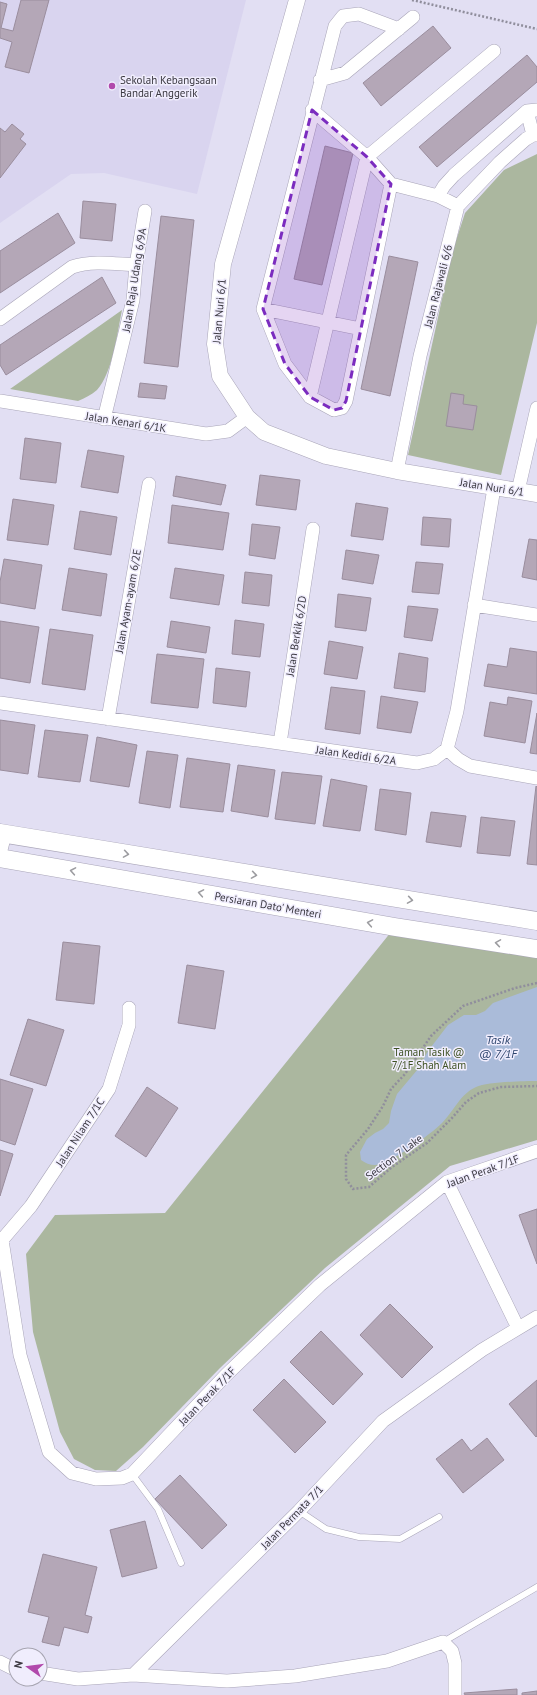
<svg xmlns="http://www.w3.org/2000/svg" width="537" height="1695" viewBox="0 0 537 1695" font-family="'PT Sans',sans-serif">
  <style>
    .built { fill: #d9d4ef }
    .green { fill: #abb79f }
    .water { fill: #aabbd9 }
    .building { fill: #b4a7b7; stroke: #9a8d9d }
    .lines { fill: none; stroke-linecap: round; stroke-linejoin: round }
    .service-casing { stroke: #a9a5b8; stroke-width: 7 }
    .minor-casing { stroke: #a9a5b8; stroke-width: 14 }
    .tertiary-casing { stroke: #a9a5b8; stroke-width: 17 }
    .secondary-casing { stroke: #a9a5b8; stroke-width: 19 }
    .path { stroke: #908e9c; stroke-width: 2.5; stroke-dasharray: 2 2; stroke-linecap: butt }
    .service { stroke: #fff; stroke-width: 6 }
    .minor { stroke: #fff; stroke-width: 13 }
    .tertiary { stroke: #fff; stroke-width: 16 }
    .secondary { stroke: #fff; stroke-width: 18 }
    .oneway { stroke: #9c9ca0 }
    .marked { fill: #7b2cbf; fill-opacity: 0.2; stroke: #7b2cbf; stroke-width: 3; stroke-dasharray: 8 5; stroke-linejoin: round }
    .poi-dot { fill: #b149ac; stroke: #f0edfd; stroke-width: 1.5 }
    .labels { text-anchor: middle; dominant-baseline: central; stroke-width: 3; stroke-linejoin: round; paint-order: stroke }
    .poi-label { font-size: 11px; fill: #3a3840; stroke: #f0edfd; text-anchor: start }
    .street-label { font-size: 11px; fill: #3a3840; stroke: #f0edfd }
    .park-label { font-size: 11px; fill: #3d5122; stroke: #f0edfd }
    .water-label { font-size: 12px; font-style: italic; fill: #2c436c; stroke: #f0edfd }
  </style>
  <rect width="100%" height="100%" fill="#e2dff3"/>
  <path class="built" d="M0,0h246l-49,194 -93,-21 -33,1 -71,49z"/>
  <path class="green" d="M537,154v169l-36,152 -93,-20 44,-202 13,-40 39,-43z
    M122,310c-5,24 -9,62 -25,80 -6,5 -12,8 -19,11l-68,-12z
    M395,927l142,24v189l-87,26 -125,102 -105,100 -77,79 -27,24 -21,-1 -21,-11 -14,-27 -27,-100 -7,-78 29,-39 110,-2z"/>
  <path class="water" d="M537,987v94c-13,0 -50,1 -61,6 -16,7 -22,24 -34,36 -11,11 -52,41 -67,42 -5,0 -10,-2 -14,-5l-1,-8 7,-13 8,-6 8,-4 6,-6 2,-12 6,-17 21,-25 10,-18 20,-26 16,-10h12l9,-4 8,-8z"/>
  <path class="building" d="M21,0h28l-20,73 -24,-6 7,-25 -12,-4v-36l7,2 -6,24 12,3z
    M433,26l18,22 -70,58 -18,-23z
    M527,55l10,12v15l-100,85 -18,-20z
    M12,124l12,10 -4,5 6,5 -26,34v-50l5,4z
    M325,146l28,7 -31,132 -28,-6z
    M83,201l33,3 -4,37 -32,-3z
    M58,213l17,30 -75,50v-42z
    M161,216l33,4 -16,147 -34,-4z
    M389,256l29,6 -28,134 -29,-7z
    M102,277l14,26 -110,72 -6,-10v-20z
    M140,383l27,3 -2,13 -27,-2z
    M451,393l13,2 -1,9 14,2 -4,24 -27,-4z
    M25,438l36,5 -5,40 -36,-4z
    M88,450l36,6 -6,37 -37,-6z
    M260,475l40,5 -4,30 -40,-5z
    M176,476l50,9 -5,20 -48,-9z
    M13,499l41,6 -6,40 -41,-5z
    M356,503l32,5 -5,32 -32,-4z
    M172,505l57,8 -6,37 -55,-7z
    M80,511l37,6 -6,38 -37,-6z
    M423,517l28,2 -2,28 -28,-2z
    M252,524l28,3 -5,32 -26,-4z
    M529,539l8,1v40l-15,-3z
    M346,550l33,5 -6,29 -31,-5z
    M4,559l38,6 -7,44 -35,-6v-21z
    M416,562l27,2 -4,30 -27,-2z
    M69,568l38,6 -6,42 -39,-6z
    M175,568l49,7 -5,30 -49,-7z
    M245,572l27,3 -3,31 -27,-3z
    M338,594l33,4 -5,33 -31,-4z
    M408,606l30,3 -6,32 -28,-4z
    M235,620l29,4 -4,33 -28,-3z
    M0,621l39,6 -9,56 -30,-5z
    M171,621l39,6 -4,26 -39,-6z
    M50,629l43,6 -8,55 -43,-6z
    M329,641l34,6 -6,32 -33,-5z
    M510,648l27,4v42l-53,-8 4,-22 19,3z
    M399,653l29,5 -3,34 -31,-4z
    M157,654l47,5 -6,49 -47,-5z
    M216,668l34,4 -4,35 -33,-4z
    M331,687l34,4 -5,43 -35,-5z
    M381,696l37,6 -7,31 -34,-5z
    M508,697l24,4 -7,42 -41,-7 6,-34 17,3z
    M537,713v41l-7,-1z
    M0,720l35,5 -7,49 -28,-4z
    M45,730l43,5 -8,47 -42,-5z
    M97,737l40,8 -8,42 -39,-6z
    M147,751l31,4 -8,53 -31,-5z
    M187,758l43,6 -7,48 -43,-5z
    M238,765l37,5 -7,47 -37,-6z
    M282,772l40,4 -7,48 -40,-5z
    M331,779l36,7 -7,45 -37,-5z
    M536,786l1,1v78l-10,-1z
    M380,789l31,4 -5,42 -31,-5z
    M431,812l35,4 -5,31 -35,-5z
    M481,817l34,4 -5,35 -33,-3z
    M63,942l37,4 -6,58 -38,-4z
    M187,965l37,6 -9,58 -37,-6z
    M28,1019l36,11 -18,56 -36,-11z
    M0,1079l33,10 -18,56 -15,-5z
    M147,1087l31,21 -32,49 -31,-21z
    M0,1150l13,4 -13,42z
    M537,1209v55l-18,-49z
    M390,1304l43,43 -31,31 -42,-43z
    M321,1331l42,43 -30,31 -43,-43z
    M284,1379l42,43 -31,31 -42,-43z
    M537,1380v56l-1,1 -27,-33z
    M487,1438l17,22 -41,33 -27,-34 26,-20 9,12z
    M180,1475l47,50 -25,24 -47,-50z
    M145,1521l12,47 -35,9 -12,-47z
    M43,1554l54,13 -12,48 7,2 -4,16 -24,-6 -5,19 -17,-4 7,-25 -21,-5z
    M517,1689v6h-52l-1,-2z
    M537,1691v4h-15v-2z"/>
  <g class="lines">
    <g class="service-casing">
      <path id="service" d="M132,1474l26,35 23,54
        M299,1511l27,18 33,8 41,2 39,-22
        M443,1642l94,-55"/>
    </g>
    <g class="minor-casing">
      <path id="minor" d="M320,80l25,-7 68,-56
        M312,110l55,47 24,27 47,12 20,10
        M527,111l6,24
        M391,184l-45,217 -4,7 -8,2 -24,-13 57,-240 127,-106
        M438,196l6,-10 10,-11 73,-64 10,-1
        M263,309l98,20
        M0,319l72,-52c21,-7 43,-3 64,-2
        M310,397l-25,-33 -22,-55 72,-283 8,-10 16,-2 40,15
        M0,401l206,33 22,-3 19,-14
        M104,419l29,-119 3,-35 9,-54
        M397,471l23,-115 38,-150 42,-44 26,-23 7,-4h4
        M518,491l19,-83
        M474,605l63,10
        M0,703l417,60 17,-4 13,-10 10,-38 37,-223
        M108,719l41,-235
        M280,743l33,-214
        M447,749l11,10 12,7 67,12
        M0,854l5,-20
        M447,1182l71,146
        M0,1240h2l29,-34 78,-117 20,-64v-17
        M2,1240l18,115 29,97 23,21 24,6 26,-1 10,-4 94,-99 94,-90 127,-103 90,-31
        M0,1662l16,8
        M40,1673l38,6 55,-4 166,-164 84,-90 99,-71 55,-33
        M133,1675l94,6 68,-5 92,-15 56,-19 9,9 3,12v32"/>
    </g>
    <g class="tertiary-casing">
      <path id="tertiary" d="M297,0l-74,264 -8,80 5,32 27,41 17,15 62,24 71,15 140,23"/>
    </g>
    <g class="secondary-casing">
      <path id="secondary" d="M0,833l537,88
        M0,858l395,69 142,22"/>
    </g>
    <path class="path" d="M412,0l125,29
      M537,983l-22,5 -52,18 -32,30 -26,38 -14,15 -8,17 -15,23 -22,26v24l7,10 16,-2 23,-20 35,-24 25,-25 14,-16 13,-9 22,-6 36,-1"/>
    <use href="#service" class="service"/>
    <use href="#minor" class="minor"/>
    <use href="#tertiary" class="tertiary"/>
    <use href="#secondary" class="secondary"/>
  </g>
  <defs><path id="oneway-chevron" d="M-2-3.5L2.5 0L-2 3.5" fill="none" stroke-width="1.6" stroke-linecap="round" stroke-linejoin="round"/></defs>
  <g class="oneway">
    <use href="#oneway-chevron" transform="translate(126 854) rotate(9)"/>
    <use href="#oneway-chevron" transform="translate(73 871) rotate(-170)"/>
    <use href="#oneway-chevron" transform="translate(254 875) rotate(9)"/>
    <use href="#oneway-chevron" transform="translate(201 893) rotate(-170)"/>
    <use href="#oneway-chevron" transform="translate(410 900) rotate(9)"/>
    <use href="#oneway-chevron" transform="translate(370 923) rotate(-170)"/>
    <use href="#oneway-chevron" transform="translate(498 943) rotate(-171)"/>
  </g>
  <path class="marked" d="M312,110l55,47 24,27 -45,217 -4,7 -8,2 -24,-13 -25,-33 -22,-55z"/>
  <circle class="poi-dot" cx="112" cy="86" r="4"/>
  <g class="labels">
    <g class="poi-label">
      <text x="120" y="80">Sekolah Kebangsaan<tspan x="120" dy="13">Bandar Anggerik</tspan></text>
    </g>
    <g class="street-label">
      <text transform="translate(134 280) rotate(-81)">Jalan Raja Udang 6/9A</text>
      <text transform="translate(438 286) rotate(-76)">Jalan Rajawali 6/6</text>
      <text transform="translate(219 311) rotate(-85)">Jalan Nuri 6/1</text>
      <text transform="translate(126 422) rotate(9)">Jalan Kenari 6/1K</text>
      <text transform="translate(492 487) rotate(9)">Jalan Nuri 6/1</text>
      <text transform="translate(128 601) rotate(-80)">Jalan Ayam-ayam 6/2E</text>
      <text transform="translate(296 636) rotate(-81)">Jalan Berkik 6/2D</text>
      <text transform="translate(356 755) rotate(8)">Jalan Kedidi 6/2A</text>
      <text transform="translate(268 905) rotate(10)">Persiaran Dato' Menteri</text>
      <text transform="translate(80 1132) rotate(-57)">Jalan Nilam 7/1C</text>
      <text transform="translate(394 1157) rotate(-37)">Section 7 Lake</text>
      <text transform="translate(483 1171) rotate(-20)">Jalan Perak 7/1F</text>
      <text transform="translate(207 1396) rotate(-46)">Jalan Perak 7/1F</text>
      <text transform="translate(292 1517) rotate(-46)">Jalan Permata 7/1</text>
    </g>
    <g class="park-label">
      <text x="429" y="1052">Taman Tasik @<tspan x="429" dy="13">7/1F Shah Alam</tspan></text>
    </g>
    <g class="water-label">
      <text x="498" y="1039">Tasik<tspan x="498" dy="14">@ 7/1F</tspan></text>
    </g>
  </g>
  <g transform="translate(28 1667) rotate(284)"><circle r="19" fill="#f0edfd" stroke="#a7a5b1"/>
  <path d="M0-3L7 15L0 10L-7 15Z" fill="#b149ac"/>
  <text y="-6" font-size="11" font-weight="bold" text-anchor="middle" fill="#3a3840">N</text>
  </g>
</svg>
